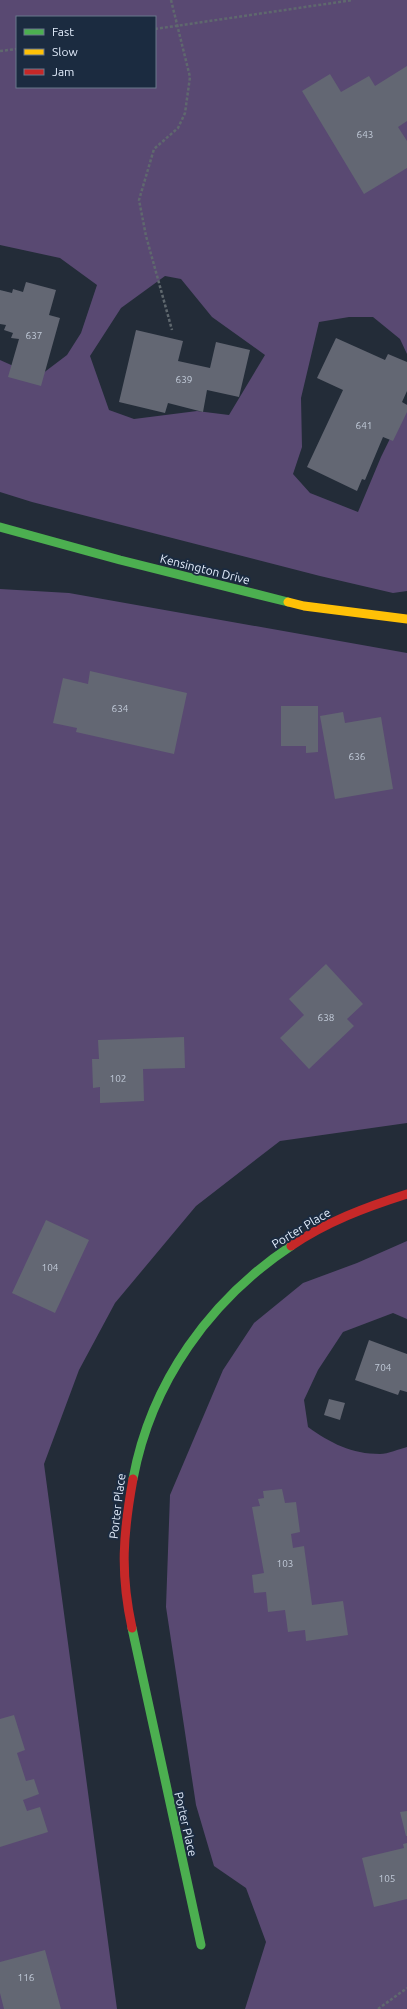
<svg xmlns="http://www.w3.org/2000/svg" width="407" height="2009" viewBox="0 0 407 2009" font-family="Ubuntu,sans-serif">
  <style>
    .forest { fill: #594972; fill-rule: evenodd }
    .building { fill: #636773 }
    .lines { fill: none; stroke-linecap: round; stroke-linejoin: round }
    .path { stroke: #5f686e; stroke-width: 2.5; stroke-dasharray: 3 2; stroke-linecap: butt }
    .fast { stroke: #4caf50; stroke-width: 9 }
    .slow { stroke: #ffc107; stroke-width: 9 }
    .jam { stroke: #c62828; stroke-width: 9 }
    .labels { text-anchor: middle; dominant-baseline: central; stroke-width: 4; stroke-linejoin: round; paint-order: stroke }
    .number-label { font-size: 10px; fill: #c2cbd9 }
    .street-label { font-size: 12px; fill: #e2ecfb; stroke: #1b2b40 }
  </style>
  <rect width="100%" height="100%" fill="#232c38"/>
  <path class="forest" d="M0,0h407v354l-7,-15 -27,-22h-24l-30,5 -18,76 1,49 -9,27 17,19 48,19 23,-55 26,-53v187l-14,2 -73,-17 -288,-74 -32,-10v-132l38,17 29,-22 14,-22 16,-48 -37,-27 -60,-13zM17,17h138v70h-138zM165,276l16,3 31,38 53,38 -36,60 -32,-4 -63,8 -25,-9 -19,-54 31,-48z
    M0,589l69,4 338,60v470l-127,18 -84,65 -81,97 -36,67 -35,94 73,545h-117z
    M407,1241v78l-14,-6 -50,19 -25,38 -14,30 4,27c22,16 44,27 72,27 8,0 19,-5 27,-7v562h-162l21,-67 -20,-54 -32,-22 -18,-61 -30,-198 4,-112 53,-125 31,-47 49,-40 54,-20z"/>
  <path class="building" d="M407,66v55l-9,6 9,14v27l-43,26 -62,-103 28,-17 11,18 28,-16 6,10z
    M26,282l30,8 -7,25 11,3 -19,68 -33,-9 11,-38 -8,-1 2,-5 -9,-3 2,-5 -6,-1v-34l12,3 1,-4 10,3z
    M136,330l47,11 -5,20 32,7 6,-26 34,8 -11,47 -32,-7 -4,22 -35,-9 -3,10 -46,-11z
    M336,338l49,22 3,-6 19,8v29l-5,11 5,3v7l-14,29 -10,-4 -18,43 -3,-1 -5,12 -50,-24 36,-77 -26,-12z
    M90,671l97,22 -13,61 -98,-22 1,-4 -24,-5 10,-45 25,6z
    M281,706h37v46l-12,1v-7h-25z
    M343,712l2,11 36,-6 12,72 -58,10 -15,-83z
    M326,964l37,40 -16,15 7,7 -45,43 -29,-31 24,-23 -15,-16z
    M184,1037l1,31 -42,1 1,32 -44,2v-16l-7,1 -1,-29h7l-1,-19z
    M46,1220l43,20 -34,73 -43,-20z
    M369,1340l38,14v38l-7,-2 -2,5 -43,-15z
    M329,1399l16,4 -5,17 -16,-5z
    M282,1489l3,14 11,-1 4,30 -9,2 2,14 11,-2 8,59 31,-4 5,34 -42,6 -1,-11 -17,2 -3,-22 -17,2 -2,-20 -12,1 -2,-18 12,-2 -12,-66 8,-1 -2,-7 6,-1 -1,-7z
    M14,1715l11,35 -8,3 9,28 8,-2 5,15 -16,6 4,11 13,-4 8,25 -48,15v-128z
    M407,1811v25h-1l-6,-24z
    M407,1843v56l-33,8 -12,-49 42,-10 -1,-4z
    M45,1950l16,59h-57l-4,-16v-31z"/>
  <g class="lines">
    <path class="path" d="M171,0l19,77 -5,36 -7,15 -24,21 -15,51 7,36 26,94
      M155,29l198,-29
      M0,51l17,-2
      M378,2009l29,-21"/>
    <path class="fast" d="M0,527l120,33 168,42
      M133,1479c18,-97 77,-179 158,-233
      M132,1628l69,317"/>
    <path class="slow" d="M288,602l16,4 103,13"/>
    <path class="jam" d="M291,1246c35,-24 75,-39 116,-52
      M132,1628c-12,-55 -9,-94 1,-149"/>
  </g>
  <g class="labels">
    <g class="number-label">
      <text x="365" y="134">643</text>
      <text x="34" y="335">637</text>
      <text x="184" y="379">639</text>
      <text x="364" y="425">641</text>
      <text x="120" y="708">634</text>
      <text x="357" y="756">636</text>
      <text x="326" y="1017">638</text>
      <text x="118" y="1078">102</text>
      <text x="50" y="1267">104</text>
      <text x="383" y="1367">704</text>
      <text x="285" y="1563">103</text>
      <text x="387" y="1878">105</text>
      <text x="26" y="1977">116</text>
    </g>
    <g class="street-label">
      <text transform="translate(205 569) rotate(14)">Kensington Drive</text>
      <text transform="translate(301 1228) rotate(-31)">Porter Place</text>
      <text transform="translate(117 1506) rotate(-83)">Porter Place</text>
      <text transform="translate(186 1824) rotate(77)">Porter Place</text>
    </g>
  </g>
  <rect x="16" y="16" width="140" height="72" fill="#1b2b40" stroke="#6b788b"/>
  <rect x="24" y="29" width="20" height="6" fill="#4caf50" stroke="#6b788b"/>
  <text x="52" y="36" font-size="12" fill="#e2ecfb">Fast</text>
  <rect x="24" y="49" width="20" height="6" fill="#ffc107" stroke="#6b788b"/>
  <text x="52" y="56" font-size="12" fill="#e2ecfb">Slow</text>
  <rect x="24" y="69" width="20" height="6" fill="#c62828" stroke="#6b788b"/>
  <text x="52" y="76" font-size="12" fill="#e2ecfb">Jam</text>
</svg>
